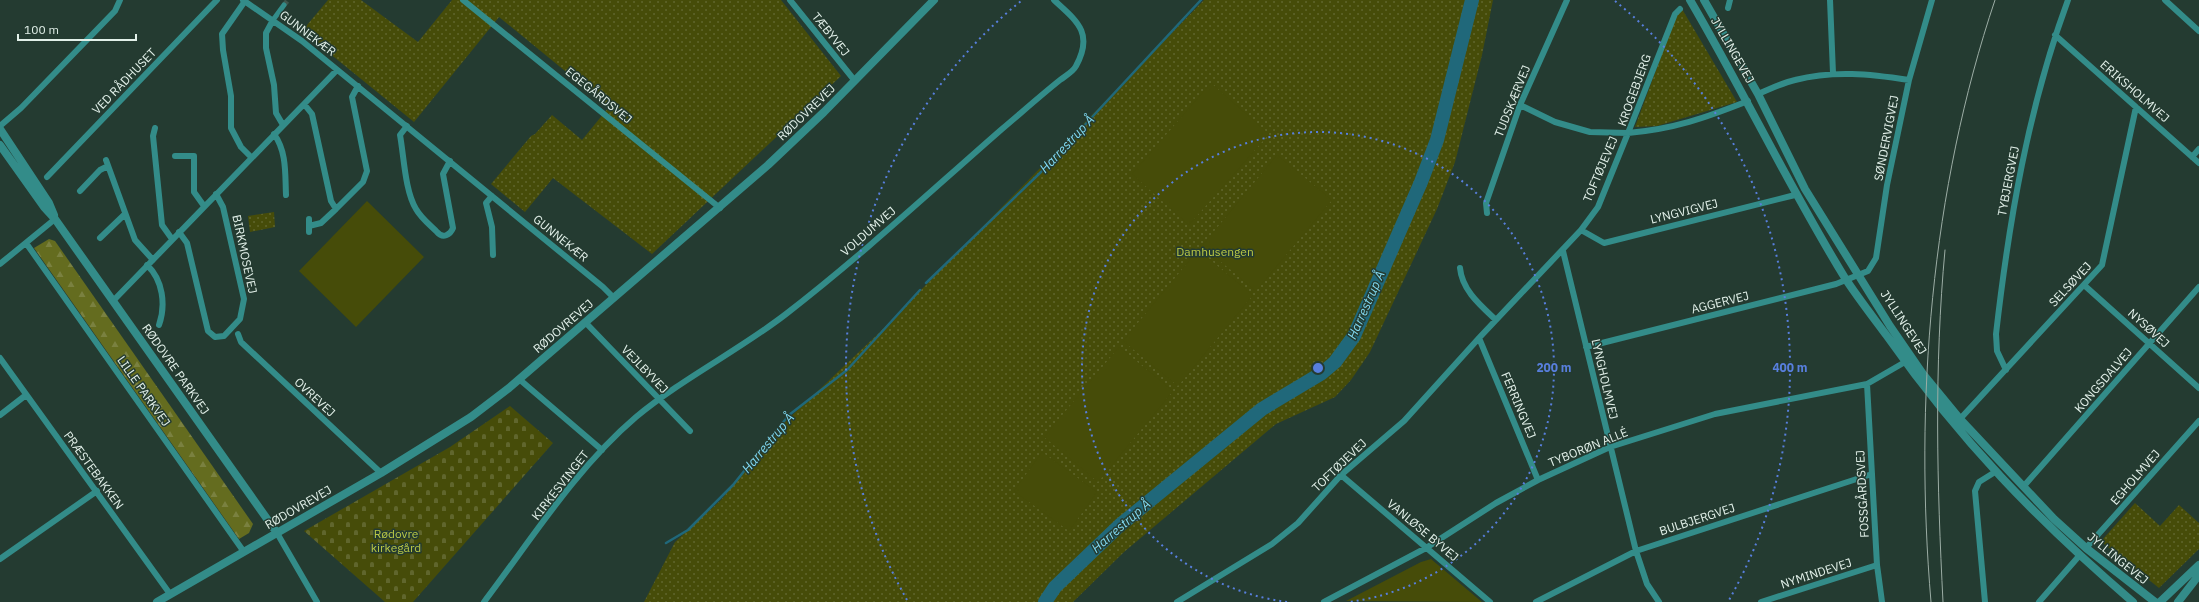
<svg xmlns="http://www.w3.org/2000/svg" width="2199" height="602" viewBox="0 0 2199 602" font-family="'IBM Plex Sans',sans-serif">
  <style>
    .grass { fill: url(#grass-dots) }
    .forest { fill: url(#forest-firs) }
    .cemetery { fill: url(#cemetery-stones) }
    .garden { fill: #464c09 }
    .lines { fill: none; stroke-linecap: round; stroke-linejoin: round }
    .stream { stroke: #20687a; stroke-width: 2.5 }
    .river { stroke: #20687a; stroke-width: 14 }
    .pedestrian-tunnel { stroke: #40564d; stroke-width: 5; stroke-dasharray: 5 2.5; stroke-linecap: butt }
    .pedestrian { stroke: #338c89; stroke-width: 5 }
    .minor { stroke: #338c89; stroke-width: 6 }
    .tertiary { stroke: #338c89; stroke-width: 8 }
    .tram { stroke: #9cada5; stroke-width: 1 }
    .ring { fill: none; stroke: #587fdd; stroke-width: 2; stroke-dasharray: 2 4 }
    .labels { text-anchor: middle; dominant-baseline: central; stroke-width: 3; stroke-linejoin: round; paint-order: stroke }
    .street-label { font-size: 12px; fill: #e2f0e9; stroke: #243b31 }
    .park-label { font-size: 12px; fill: #bbc945; stroke: #243b31 }
    .water-label { font-size: 13px; font-style: italic; fill: #80d9f2; stroke: #243b31 }
    .centre { fill: #587fdd; stroke: #243b31; stroke-width: 2 }
    .ring-label { font-size: 12px; text-anchor: middle; font-weight: bold; fill: #587fdd; stroke: #243b31; stroke-width: 3; stroke-linejoin: round; paint-order: stroke }
  </style>
  <defs>
    <pattern id="grass-dots" width="8" height="8" patternUnits="userSpaceOnUse"><rect width="8" height="8" fill="#464c09"/><path d="M2 2h.1M6 6h.1" fill="none" stroke="#60662d" stroke-width="1.8" stroke-linecap="round"/></pattern>
    <pattern id="forest-firs" width="22" height="20" patternUnits="userSpaceOnUse"><rect width="22" height="20" fill="#646c1f"/><path d="M5 1l3.5 6h-7zM16 11l3.5 6h-7z" fill="#7a8140"/></pattern>
    <pattern id="cemetery-stones" width="16" height="16" patternUnits="userSpaceOnUse"><rect width="16" height="16" fill="#464c09"/><path d="M2 7V4a2 2 0 0 1 4 0v3zM10 15v-3a2 2 0 0 1 4 0v3z" fill="#60662d"/></pattern>
  </defs>
  <rect width="100%" height="100%" fill="#243b31"/>
  <path class="grass" d="M328,0h33l57,42 34,-42h329l60,76 -189,178 -99,-76 -28,34 -34,-28 40,-48 4,-2 17,-19 30,25 27,-33 -110,-90 -85,105 -112,-91z
    M1204,0h289l-11,55 -27,107 -18,47 -67,143 -19,28 -16,17 -59,27 -152,128 -51,50h-429l31,-60 46,-42 63,-77 96,-91z
    M1682,9l55,93 -80,24 -22,1 41,-111z
    M274,212l1,15 -25,5 -2,-16z
    M2135,503l25,23 19,-21 20,18v26l-40,39 -55,-44 -1,-5z"/>
  <path class="forest" d="M49,239l6,2 198,283 -4,9 -10,6 -205,-291z"/>
  <path class="cemetery" d="M510,406l43,37 -140,159h-28l-81,-71 146,-84z"/>
  <path class="garden" d="M1211,83l58,51 -80,91 -57,-51z
    M1277,155l55,45 -76,91 -54,-45z
    M367,201l57,56 -68,70 -57,-56z
    M1198,250l55,45 -75,91 -55,-45z
    M1119,347l54,44 -75,91 -54,-45z
    M1042,452l55,40 -28,39 -55,-40z
    M1431,559l51,43 -136,-1 75,-39z"/>
  <g class="lines">
    <path class="stream" d="M926,283l115,-111 160,-172
      M666,543l22,-13 45,-45 56,-70 58,-45 73,-80"/>
    <path class="river" d="M1045,602l10,-15 65,-62 142,-116 60,-36 13,-11 19,-26 67,-154 16,-42 35,-140"/>
    <path class="pedestrian-tunnel" d="M284,5l4,-5"/>
    <path class="pedestrian" d="M273,20l11,-15"/>
    <path class="minor" d="M243,0l59,41 301,246 11,11
      M463,0l257,208
      M790,0l65,81
      M1830,0l3,73
      M2165,0l34,31
      M245,1l-23,33 1,16 8,46v32l10,19 10,10
      M1728,8l2,-8
      M1680,9l-5,5 -47,119c46,-4 77,-15 120,-32
      M273,20l-7,13v15l8,37 2,28 7,12
      M2055,35l144,128
      M1758,94c12,-5 24,-11 37,-14 39,-10 75,-6 114,0
      M304,104l8,10 19,87 5,8 27,-27 4,-11 -15,-74 6,-11
      M0,126l21,-18 94,-97 5,-11
      M407,126l-7,9c4,22 5,56 16,74 5,9 14,16 21,23 6,7 13,3 16,-4l-10,-54 7,-13
      M155,128l-2,8 9,89 10,14
      M274,134c13,18 11,40 12,61
      M175,156h19v36l10,14
      M2192,157l7,-8
      M106,160l29,80 18,20
      M47,177l170,-177
      M80,191l20,-21 8,-4
      M492,196l-6,7 6,24 1,28
      M1487,213l-1,-10 34,-98 47,-105
      M309,219v13
      M309,226l12,-3 15,-14
      M1581,230l23,13 191,-48
      M179,232l8,11 21,88 7,6 9,-1 16,-17 4,-20 -21,-92 -7,-13
      M100,238l25,-24
      M26,243l218,309
      M1563,251l73,300 11,33 12,18
      M0,264l55,-45
      M147,265c16,15 19,40 12,60
      M1460,268c2,22 20,37 36,52
      M2084,285l115,103
      M113,301l224,-231
      M585,322l105,109
      M238,334l3,8 140,131
      M1479,338l59,142
      M1586,347l250,-63 32,-13 8,-13 11,-73 22,-105 23,-80
      M0,358l170,236
      M2006,370l-9,-19 -1,-17c13,-113 32,-226 72,-334
      M519,379l83,71
      M1867,384l10,181 5,37
      M0,415l26,-20
      M1960,419l142,-154 34,-158
      M1341,475l149,127
      M2023,487l176,-200
      M277,533l40,69
      M2086,548l113,-127
      M0,559l97,-68
      M484,602c47,-62 92,-134 152,-185 47,-39 102,-66 150,-103 75,-58 145,-123 216,-185 19,-16 38,-33 58,-49 5,-4 13,-8 16,-14 18,-33 1,-45 -22,-66
      M1177,602l95,-58 26,-21 43,-48 63,-54 75,-83 102,-108 17,-23 30,-74 -38,-1 -35,-10 -35,-17
      M1324,602l102,-54 70,-45 42,-23 72,-33 105,-33 152,-30 38,-22
      M1536,602l100,-51 236,-77
      M1761,602l116,-37
      M1985,602l-10,-111 4,-9 16,-10
      M2039,602l40,-46"/>
    <path class="tertiary" d="M1690,0c54,92 99,187 155,278 13,20 28,39 42,58 73,104 150,184 246,266
      M1704,0l54,94 47,95 85,137 33,48 37,45 94,100 32,29 69,54
      M0,129l49,74 5,12
      M0,145l44,62 11,12 222,314
      M157,602l224,-129 90,-56 38,-29 259,-223 56,-53 110,-112
      M2160,602l39,-37
      M2178,602l21,-27"/>
    <path class="tram" d="M1931,602c-17,-199 0,-412 64,-602
      M1943,602c-6,-117 -9,-235 2,-352"/>
  </g>
  <g class="ring">
    <path d="M1287 602A236 236 0 1 1 1349 602"/>
    <path d="M907 600A472 472 0 0 1 1021 1M1615 1A472 472 0 0 1 1729 600"/>
  </g>
  <g class="labels">
    <g class="street-label">
      <text transform="translate(308 33) rotate(37)">GUNNEKÆR</text>
      <text transform="translate(831 34) rotate(51)">TÆBYVEJ</text>
      <text transform="translate(1733 50) rotate(60)">JYLLINGEVEJ</text>
      <text transform="translate(124 81) rotate(-46)">VED RÅDHUSET</text>
      <text transform="translate(1634 90) rotate(-70)">KROGEBJERG</text>
      <text transform="translate(2135 91) rotate(41)">ERIKSHOLMVEJ</text>
      <text transform="translate(599 95) rotate(39)">EGEGÅRDSVEJ</text>
      <text transform="translate(1512 101) rotate(-68)">TUDSKÆRVEJ</text>
      <text transform="translate(806 112) rotate(-44)">RØDOVREVEJ</text>
      <text transform="translate(1886 138) rotate(-79)">SØNDERVIGVEJ</text>
      <text transform="translate(1600 169) rotate(-67)">TOFTØJEVEJ</text>
      <text transform="translate(2008 181) rotate(-79)">TYBJERGVEJ</text>
      <text transform="translate(1684 211) rotate(-14)">LYNGVIGVEJ</text>
      <text transform="translate(868 231) rotate(-41)">VOLDUMVEJ</text>
      <text transform="translate(561 238) rotate(39)">GUNNEKÆR</text>
      <text transform="translate(245 254) rotate(78)">BIRKMOSEVEJ</text>
      <text transform="translate(2070 284) rotate(-47)">SELSØVEJ</text>
      <text transform="translate(1720 302) rotate(-14)">AGGERVEJ</text>
      <text transform="translate(1904 322) rotate(57)">JYLLINGEVEJ</text>
      <text transform="translate(563 326) rotate(-41)">RØDOVREVEJ</text>
      <text transform="translate(2149 328) rotate(42)">NYSØVEJ</text>
      <text transform="translate(176 369) rotate(55)">RØDOVRE PARKVEJ</text>
      <text transform="translate(645 369) rotate(46)">VEJLBYVEJ</text>
      <text transform="translate(1605 379) rotate(77)">LYNGHOLMVEJ</text>
      <text transform="translate(2103 380) rotate(-49)">KONGSDALVEJ</text>
      <text transform="translate(144 391) rotate(55)">LILLE PARKVEJ</text>
      <text transform="translate(315 397) rotate(43)">OVREVEJ</text>
      <text transform="translate(1519 405) rotate(67)">FERRINGVEJ</text>
      <text transform="translate(1588 447) rotate(-22)">TYBORØN ALLÉ</text>
      <text transform="translate(1339 465) rotate(-44)">TOFTØJEVEJ</text>
      <text transform="translate(94 470) rotate(54)">PRÆSTEBAKKEN</text>
      <text transform="translate(2135 477) rotate(-49)">EGHOLMVEJ</text>
      <text transform="translate(560 485) rotate(-52)">KIRKESVINGET</text>
      <text transform="translate(1862 494) rotate(-93)">FOSSGÅRDSVEJ</text>
      <text transform="translate(298 507) rotate(-30)">RØDOVREVEJ</text>
      <text transform="translate(1697 519) rotate(-18)">BULBJERGVEJ</text>
      <text transform="translate(1423 530) rotate(40)">VANLØSE BYVEJ</text>
      <text transform="translate(2118 558) rotate(39)">JYLLINGEVEJ</text>
      <text transform="translate(1816 573) rotate(-18)">NYMINDEVEJ</text>
    </g>
    <g class="park-label">
      <text x="1215" y="251">Damhusengen</text>
      <text x="396" y="533">Rødovre<tspan x="396" dy="14">kirkegård</tspan></text>
    </g>
    <g class="water-label">
      <text transform="translate(1067 144) rotate(-47)">Harrestrup Å</text>
      <text transform="translate(1366 305) rotate(-66)">Harrestrup Å</text>
      <text transform="translate(768 443) rotate(-50)">Harrestrup Å</text>
      <text transform="translate(1121 526) rotate(-41)">Harrestrup Å</text>
    </g>
  </g>
  <circle cx="1318" cy="368" r="6" class="centre"/>
  <g class="ring-label">
    <text x="1554" y="372">200 m</text>
    <text x="1790" y="372">400 m</text>
  </g>
  <path d="M18 34v6h118v-6" fill="none" stroke="#e2f0e9" stroke-width="2"/>
  <text x="24" y="34" font-size="12" fill="#e2f0e9" stroke="#243b31" stroke-width="3" paint-order="stroke">100 m</text>
</svg>
